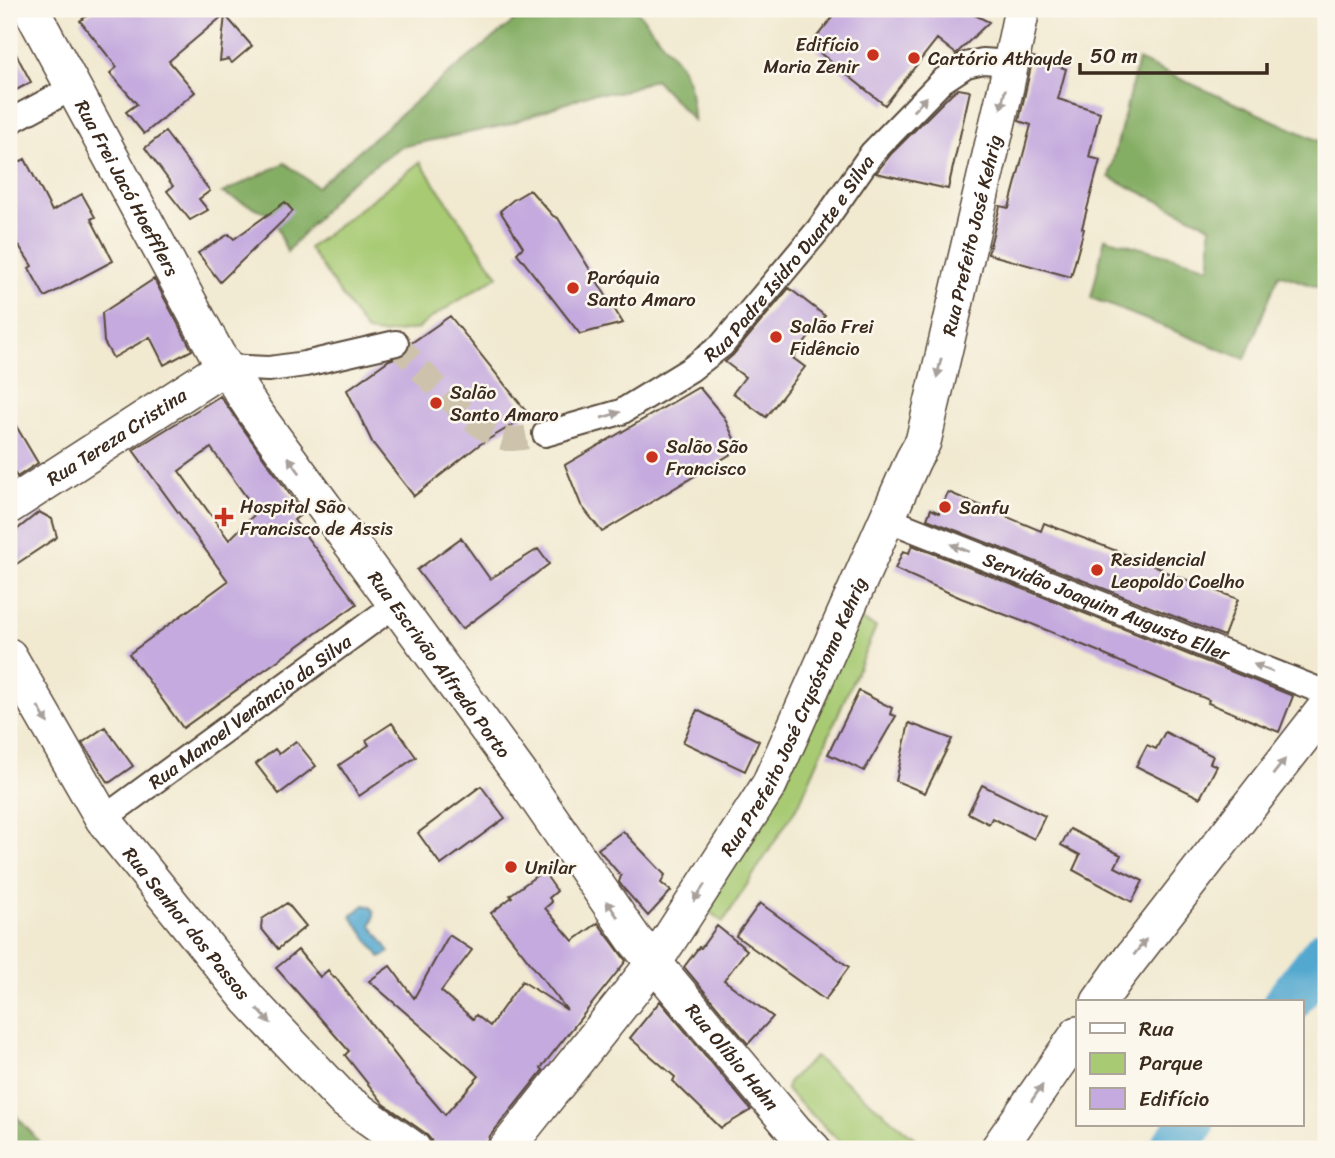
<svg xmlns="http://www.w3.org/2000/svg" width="1335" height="1158" viewBox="0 0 1335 1158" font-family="Sriracha,sans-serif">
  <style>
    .green { fill: #a7ca73; stroke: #717a48; stroke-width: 2 }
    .forest { fill: #85ae65; stroke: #606c42; stroke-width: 2 }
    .water { fill: #52a8cf; stroke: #466976; stroke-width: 2 }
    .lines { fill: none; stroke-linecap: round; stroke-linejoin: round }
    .river { stroke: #52a8cf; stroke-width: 46 }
    .building { fill: #c4aade; fill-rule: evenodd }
    .street-tunnel { stroke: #cdc3ac; stroke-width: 24; stroke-dasharray: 24 12; stroke-linecap: butt }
    .street-casing { stroke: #564739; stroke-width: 28 }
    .secondary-casing { stroke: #564739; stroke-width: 38 }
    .street { stroke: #fff; stroke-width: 24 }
    .secondary { stroke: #fff; stroke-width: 35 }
    .oneway { fill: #a79f9a }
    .poi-dot { fill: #c8321e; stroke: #fbf7ec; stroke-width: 2.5 }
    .labels { text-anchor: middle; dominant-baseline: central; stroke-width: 5; stroke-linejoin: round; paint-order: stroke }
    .poi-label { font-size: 19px; fill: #3b2a1e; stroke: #fbf7ec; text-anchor: start }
    .street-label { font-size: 19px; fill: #3b2a1e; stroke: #fbf7ec }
  </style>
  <rect width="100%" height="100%" fill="#fbf7ec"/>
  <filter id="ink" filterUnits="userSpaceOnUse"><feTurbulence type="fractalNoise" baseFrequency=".0143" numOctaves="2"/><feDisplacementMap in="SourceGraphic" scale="14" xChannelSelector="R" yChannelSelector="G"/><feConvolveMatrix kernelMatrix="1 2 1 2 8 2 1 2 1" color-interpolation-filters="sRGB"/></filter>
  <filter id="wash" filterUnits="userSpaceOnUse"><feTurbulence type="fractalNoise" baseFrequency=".00686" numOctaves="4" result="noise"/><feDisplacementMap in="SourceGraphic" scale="28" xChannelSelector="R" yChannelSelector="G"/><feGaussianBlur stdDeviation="1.57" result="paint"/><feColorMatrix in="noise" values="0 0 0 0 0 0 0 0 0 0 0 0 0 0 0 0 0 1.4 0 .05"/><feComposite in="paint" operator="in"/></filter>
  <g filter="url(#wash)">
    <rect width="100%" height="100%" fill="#f1e9d0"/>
    <path class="green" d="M420,162l78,114 -67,42 -14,11 -34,5 -16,-2 -58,-84z
      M852,616l24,11 -76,175 -77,120 -21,-16z
      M815,1057l113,92h-80l-62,-59 2,-8z"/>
    <path class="forest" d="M529,9h107l45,57 8,18 5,37 -39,-42 -37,14h-25l-87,32 -106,22 -56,40 -57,65 -14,-36 -51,-23 63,-30 32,24 114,-99z
      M1138,60l188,84v146l-47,-16 -34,85 -154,-61 14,-60 105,29v-41l-101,-49z
      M9,1108l37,41h-37z"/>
    <path class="water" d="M364,905c12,1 12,10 7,20l19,27 -9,6 -30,-42z"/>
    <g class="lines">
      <path class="river" d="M1287,1002l39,-50
        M1172,1149l19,-24"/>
    </g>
    <g id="blocks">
      <path class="building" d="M95,9h136l-62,52 26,31 -51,42 -18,-22 11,-8 -27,-31 7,-6 -37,-46z
        M839,9h124l26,13 -33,32 -19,-15 -52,66 -75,-60z
        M225,15l27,31 -20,17 -4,-4 -8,2z
        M9,41l22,41 -22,12z
        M1033,57l33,12 -8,30 42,13 -11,45 11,3 -18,68 2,1 -13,48 -83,-23 12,-48 9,2 22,-83 -12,-4z
        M958,89l12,2 -22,98 -72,-16 16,-20 60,-60z
        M165,132l45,59 -11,8 9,11 -18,10 -23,-29 6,-5 -28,-38z
        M25,159l27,52 30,-17 13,23 -4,2 22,42 -68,36 -16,-29 3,-2 -23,-36v-62z
        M530,190l23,26 5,2 65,105 -43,11 -63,-81 6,-6 -23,-36 13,-11z
        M285,202l8,9 -73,71 -22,-29 31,-19 5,5z
        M154,279l38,71 -28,15 -14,-28 -37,21 -9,-16 -2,-29z
        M789,288l36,28 -32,42 12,9 -39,50 -33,-24 12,-16 -20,-15 8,-7z
        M450,316l79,99 -50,30 -65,51 -42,-54 -25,-52 42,-30 17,-6 4,-10z
        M699,387l25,30 15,32 -137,83 -21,-27 -16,-40z
        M220,396l83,117 -9,7 63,84 -174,124 -54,-74 99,-73 -95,-131zM211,448l46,64 -28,28 -50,-69z
        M9,414l29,49 -21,14 -8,-13z
        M948,492l93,39 3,-8 117,45 -1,2 78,29 -14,37 -297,-117 4,-10 8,4z
        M39,512l13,7 5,18 -48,32v-33z
        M461,538l29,41 48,-30 11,15 -87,65 -45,-59z
        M912,545l381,151 -14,36 -71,-29 1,-3 -107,-46v-1l-75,-31v1l-66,-25 -66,-29 8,-18 6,2z
        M859,691l33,17 -2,6 6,2 -32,55 -36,-17z
        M697,710l62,31 -14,30 -62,-29z
        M392,723l24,34 -57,39 -20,-31 30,-20 -3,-5z
        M909,723l43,16 -27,54 -29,-12z
        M105,727l28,39 -24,17 -27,-40z
        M1165,732l48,24 -3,7 7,3 -17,32 -64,-32 11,-21 9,4z
        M296,741l20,25 -37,28 -23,-30 19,-15 4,5z
        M982,785l63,31 -11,23 -42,-21 -3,6 -21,-11z
        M481,786l24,32 -64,47 -23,-32z
        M1070,829l51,26 -6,12 28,14 -11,21 -59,-32 7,-15 -19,-10z
        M623,831l42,44 -4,8 10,8 -23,25 -24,-27 -5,-7 2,-6 -23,-27z
        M543,871l14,20 -8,7 3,4 -7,6 28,33 25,-18 28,38 -85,107 2,2 -53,66 -4,13h-53l-2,-9 -6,-7 -41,-29 -39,-49 4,-4 -73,-83 22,-18 22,27 8,-7 6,8 1,-1 76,98 34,40 34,-39 -110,-95 21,-15 24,32 35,-63 23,15 -31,41 32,28 3,-4 14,11 32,-45 45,29 -76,-97 21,-16 -2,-2z
        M287,903l19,23 -28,23 -17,-21 1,-9z
        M760,903l89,64 -24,33 -89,-64z
        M717,926l30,24 -23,30 49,37 -25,27 -64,-77 15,-20 2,1z
        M660,1001l91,109 -30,18 -48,-47 2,-4 -45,-39z"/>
    </g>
  </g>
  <g filter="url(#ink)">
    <use href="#blocks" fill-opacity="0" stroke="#564739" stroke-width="2"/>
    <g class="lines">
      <path class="street-tunnel" d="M396,343c22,23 81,92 111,96 11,1 28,-4 38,-5"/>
      <g class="street-casing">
        <g id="street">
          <path d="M9,122l65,-35"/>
          <path d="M224,367l45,2 36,-5 91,-21"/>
          <path id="s1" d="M545,434l76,-22 70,-43 31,-24 97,-116 53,-76 70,-72 24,-16 17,-4 27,2"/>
          <path id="s2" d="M887,519l439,174"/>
          <path id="s3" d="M103,819l293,-215"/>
        </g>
      </g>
      <g class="secondary-casing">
        <g id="secondary">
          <path id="s4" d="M31,9l186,345 37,57 269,367 111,161 161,192 18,18"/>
          <path id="s5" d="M9,506l215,-139"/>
          <path id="s6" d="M9,656l94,163 146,181 94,99 70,50"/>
          <path d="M1099,1002l19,-27 208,-268"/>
          <path id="s7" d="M506,1149l148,-186 115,-178 144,-325 10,-18 83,-355 16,-78"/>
          <path d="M998,1149l80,-115"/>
        </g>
      </g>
      <use href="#street" class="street"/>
      <use href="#secondary" class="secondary"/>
    </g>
    <defs><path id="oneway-solid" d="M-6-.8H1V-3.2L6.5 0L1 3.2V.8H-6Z" transform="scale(1.75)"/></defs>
    <g class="oneway">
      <use href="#oneway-solid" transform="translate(1003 99) rotate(103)"/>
      <use href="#oneway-solid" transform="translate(920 104) rotate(-46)"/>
      <use href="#oneway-solid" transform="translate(939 368) rotate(103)"/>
      <use href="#oneway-solid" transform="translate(611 415) rotate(-17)"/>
      <use href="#oneway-solid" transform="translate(294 465) rotate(-126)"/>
      <use href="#oneway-solid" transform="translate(960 548) rotate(-158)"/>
      <use href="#oneway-solid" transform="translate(1263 668) rotate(-158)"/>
      <use href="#oneway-solid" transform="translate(43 715) rotate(60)"/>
      <use href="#oneway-solid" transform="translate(1279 767) rotate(-52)"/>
      <use href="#oneway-solid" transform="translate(699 893) rotate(123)"/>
      <use href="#oneway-solid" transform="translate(612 909) rotate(-125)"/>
      <use href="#oneway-solid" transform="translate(1140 947) rotate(-52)"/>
      <use href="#oneway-solid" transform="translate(264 1016) rotate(47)"/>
      <use href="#oneway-solid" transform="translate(1037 1093) rotate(-55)"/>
    </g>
  </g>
  <g class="poi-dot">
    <circle cx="873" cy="55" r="7"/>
    <circle cx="914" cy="58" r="7"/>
    <circle cx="573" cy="288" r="7"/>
    <circle cx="776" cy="337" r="7"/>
    <circle cx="436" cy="403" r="7"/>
    <circle cx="652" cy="457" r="7"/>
    <circle cx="945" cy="507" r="7"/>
    <path d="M220.5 506.5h7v7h7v7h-7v7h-7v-7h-7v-7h7z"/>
    <circle cx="1097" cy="570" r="7"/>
    <circle cx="511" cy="867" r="7"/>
  </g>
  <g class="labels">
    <g class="poi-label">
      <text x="859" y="44" text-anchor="end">Edifício<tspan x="859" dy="22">Maria Zenir</tspan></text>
      <text x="928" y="58">Cartório Athayde</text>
      <text x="587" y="277">Paróquia<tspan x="587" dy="22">Santo Amaro</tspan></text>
      <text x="790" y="326">Salão Frei<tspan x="790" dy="22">Fidêncio</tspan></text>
      <text x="450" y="392">Salão<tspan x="450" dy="22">Santo Amaro</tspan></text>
      <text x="666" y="446">Salão São<tspan x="666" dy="22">Francisco</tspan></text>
      <text x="240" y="506">Hospital São<tspan x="240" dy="22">Francisco de Assis</tspan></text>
      <text x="959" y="507">Sanfu</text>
      <text x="1111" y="559">Residencial<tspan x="1111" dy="22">Leopoldo Coelho</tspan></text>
      <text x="525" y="867">Unilar</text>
    </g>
    <g class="street-label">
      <text stroke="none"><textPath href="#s4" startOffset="203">Rua Frei Jacó Hoefflers</textPath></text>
      <text stroke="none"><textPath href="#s7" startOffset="1038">Rua Prefeito José Kehrig</textPath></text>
      <text stroke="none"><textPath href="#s1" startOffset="310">Rua Padre Isidro Duarte e Silva</textPath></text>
      <text stroke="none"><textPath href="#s5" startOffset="128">Rua Tereza Cristina</textPath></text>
      <text stroke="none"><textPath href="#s2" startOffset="236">Servidão Joaquim Augusto Eller</textPath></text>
      <text stroke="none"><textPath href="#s4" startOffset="774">Rua Escrivão Alfredo Porto</textPath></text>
      <text stroke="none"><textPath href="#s3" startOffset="182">Rua Manoel Venâncio da Silva</textPath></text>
      <text stroke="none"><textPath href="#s7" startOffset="522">Rua Prefeito José Crysóstomo Kehrig</textPath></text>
      <text stroke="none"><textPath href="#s6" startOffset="322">Rua Senhor dos Passos</textPath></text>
      <text stroke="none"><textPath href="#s4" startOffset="1264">Rua Olíbio Hahn</textPath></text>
    </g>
  </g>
  <rect width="1335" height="1158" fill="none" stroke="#fbf7ec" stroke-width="35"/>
  <rect x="1076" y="1000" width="228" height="126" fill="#fbf7ec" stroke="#aea59a" stroke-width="2"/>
  <rect x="1090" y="1023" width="35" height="10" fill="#ffffff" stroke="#aea59a" stroke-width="2"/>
  <text x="1139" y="1036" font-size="21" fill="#3b2a1e">Rua</text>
  <rect x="1090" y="1053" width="35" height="21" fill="#a7ca73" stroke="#aea59a" stroke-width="2"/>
  <text x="1139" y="1070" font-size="21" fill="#3b2a1e">Parque</text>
  <rect x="1090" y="1088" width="35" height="21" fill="#c4aade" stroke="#aea59a" stroke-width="2"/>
  <text x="1139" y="1106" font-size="21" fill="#3b2a1e">Edifício</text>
  <path d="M1080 63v10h187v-10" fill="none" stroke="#3b2a1e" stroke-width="3.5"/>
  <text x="1090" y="63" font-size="21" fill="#3b2a1e" stroke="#fbf7ec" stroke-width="5" paint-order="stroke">50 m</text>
</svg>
